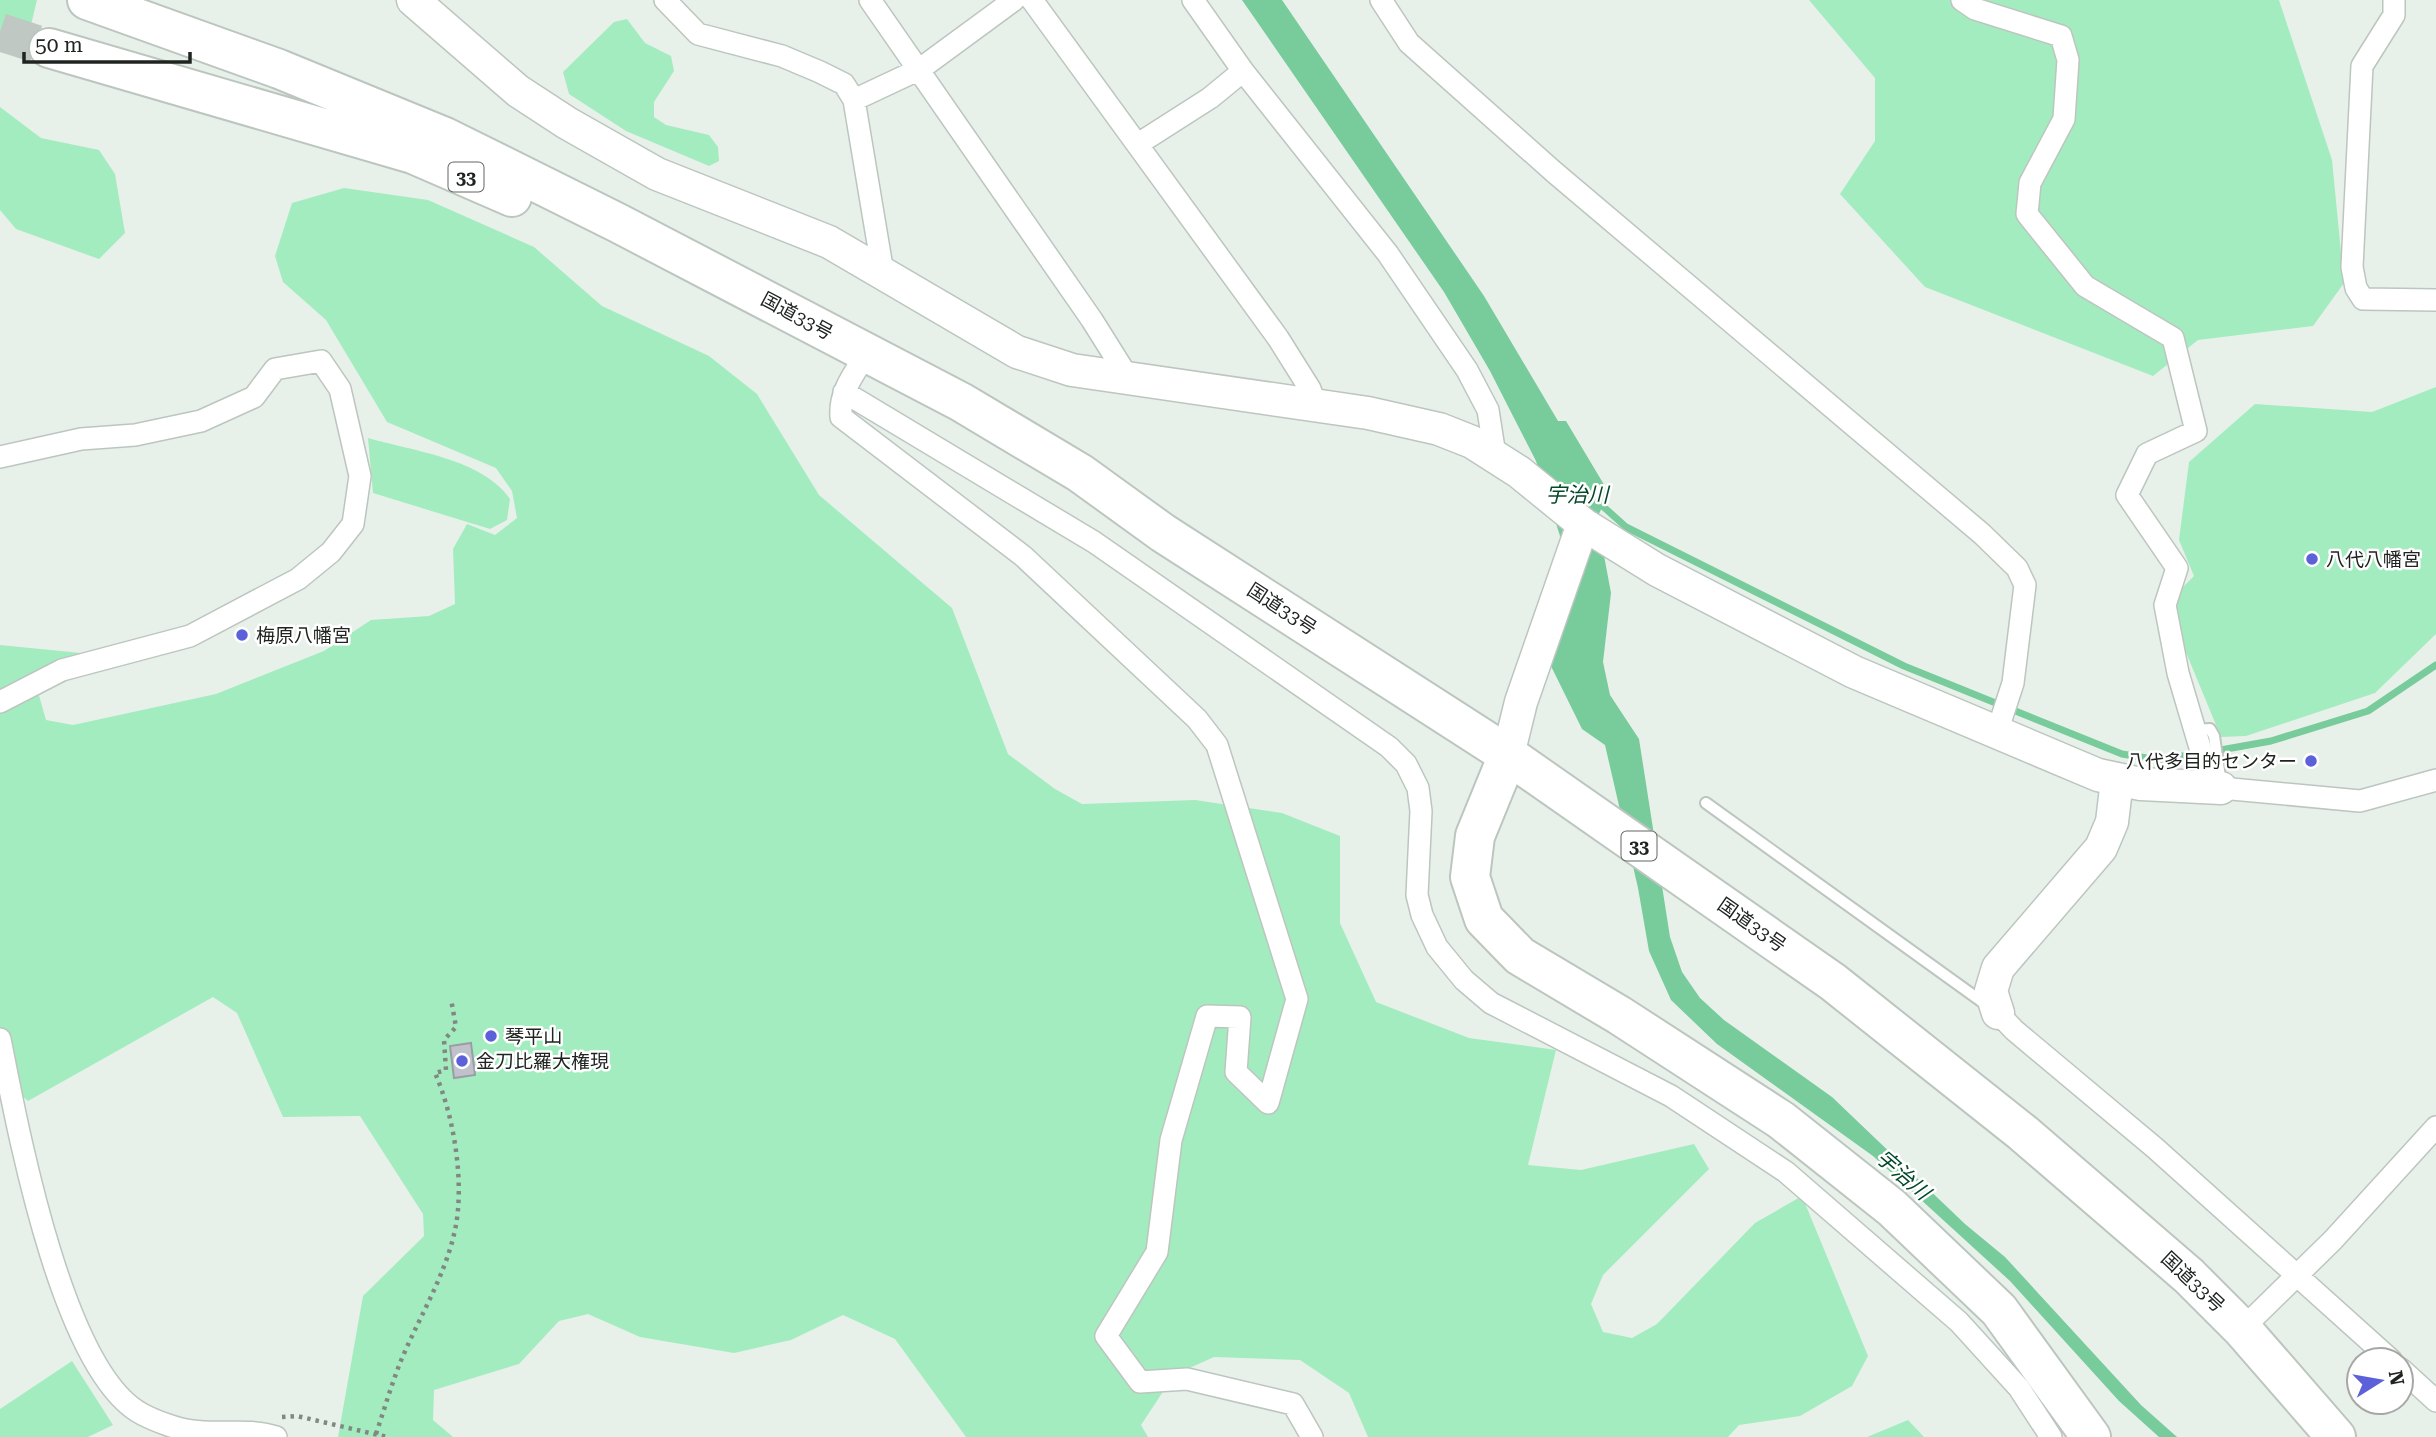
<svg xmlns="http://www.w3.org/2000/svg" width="2436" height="1437" viewBox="0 0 2436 1437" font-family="'Roboto Serif','Noto Sans JP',serif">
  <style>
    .green { fill: #a3ecbf }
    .water { fill: #78cb9a }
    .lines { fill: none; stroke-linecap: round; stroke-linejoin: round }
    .stream { stroke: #78cb9a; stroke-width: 7 }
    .building { fill: #c0c1cb; stroke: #9a9ca6; stroke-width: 2 }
    .highway-tunnel { stroke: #bfc8c2; stroke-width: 38; stroke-dasharray: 38 19; stroke-linecap: butt }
    .lane-casing { stroke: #bcc6bf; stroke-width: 14 }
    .street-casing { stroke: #bcc6bf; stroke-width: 24 }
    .secondary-casing { stroke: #bcc6bf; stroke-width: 35 }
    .highway-casing { stroke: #bcc6bf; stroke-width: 42 }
    .path { stroke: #818883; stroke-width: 4.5; stroke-dasharray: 3.5 5; stroke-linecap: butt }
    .lane { stroke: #fff; stroke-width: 10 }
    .street { stroke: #fff; stroke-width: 21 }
    .secondary { stroke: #fff; stroke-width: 32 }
    .highway { stroke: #fff; stroke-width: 38 }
    .poi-dot { fill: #5d61d9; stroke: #fff; stroke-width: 2.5 }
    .labels { text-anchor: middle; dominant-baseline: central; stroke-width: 5; stroke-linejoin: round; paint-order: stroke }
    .shield { fill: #fff; stroke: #636664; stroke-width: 2 }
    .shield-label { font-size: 18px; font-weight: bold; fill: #202421 }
    .street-label { font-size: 19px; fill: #202421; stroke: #fff }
    .poi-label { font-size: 19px; fill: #202421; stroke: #fff; text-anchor: start }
    .water-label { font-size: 21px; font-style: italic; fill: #034828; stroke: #fff }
  </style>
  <rect width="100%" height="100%" fill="#e7f1ea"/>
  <path class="green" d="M0,0h37l-14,58 -23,-6z
    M1809,0h470l53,160 12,123 -31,43 -115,14 -45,36 -228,-89 -85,-93 35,-53v-63z
    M627,19l18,24 26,13 3,15 -20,31v15l12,8 43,10 9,12 1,14 -10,5 -83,-35 -57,-37 -6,-22 51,-50z
    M0,107l41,31 58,12 16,24 10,59 -26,26 -83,-30 -16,-19z
    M344,188l84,12 106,47 68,59 107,50 48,38 62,101 133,113 56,146 47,35 27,15 113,-4 87,13 58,23v87l36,79 93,36 87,12 -28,115 53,5 113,-26 15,25 -106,106 -12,29 12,28 29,6 25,-14 98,-101 47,-27 66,160 -16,30 -52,30 -61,9 -11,12h-360l-19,-44 -49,-33 -86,-3 -40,18 -33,50 7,12h-182l-71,-98 -52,-24 -52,25 -57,13 -94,-16 -52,-23 -29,7 -40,43 -85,26 -1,30 20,17h-115l25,-141 61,-60 -1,-22 -63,-98 -77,1 -46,-104 -24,-16 -185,104 -28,-24v-432l81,8 -43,39 8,28 27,5 143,-31 108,-43 47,-31 58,-4 26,-12 -2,-55 14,-25 28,11 22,-17 -5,-27 -16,-23 -109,-46 -61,-102 -43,-38 -8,-26 17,-53z
    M2436,387v247l-61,59 -129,43 -25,1 -55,-133 28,-28 -15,-36 10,-78 66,-58 117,8z
    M368,438c45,13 115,21 142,61l-3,21 -17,9 -117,-36z
    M72,1361l41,64 -25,12h-88v-28z
    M1908,1420l16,17h-57z"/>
  <path class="water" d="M1242,0h40l202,296 74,125h8l43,72 -12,25 14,75 -8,69 7,33 29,44 31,198 12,35 18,26 24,22 108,77 133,127 40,33 136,148 36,32h-18l-40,-36 -109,-120 -137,-125 -156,-112 -46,-44 -22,-49 -11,-63 -33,-143 -23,-16 -34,-69 28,-74 -40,-125 -46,-90 -46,-79z"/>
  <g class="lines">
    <path class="stream" d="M1597,501l29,26 278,139 218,88 37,6 41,-7
      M2215,751l56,-10 97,-30 68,-46"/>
  </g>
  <path class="building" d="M471,1043l4,32 -21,3 -4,-32z"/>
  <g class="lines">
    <path class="highway-tunnel" d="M0,32l49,16"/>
    <g class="lane-casing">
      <path id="lane" d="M2196,730l14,-1 4,7 7,48
        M1706,803l282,203"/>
    </g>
    <g class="street-casing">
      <path id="street" d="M665,0l33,34 84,22 38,16 24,12 10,16 29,173
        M870,0l222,320 37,59
        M1032,0l246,338 32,51 6,17
        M1381,0l28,43 145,129 428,362 35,34 8,17 -12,98 -16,49
        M1962,0l13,9 86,27 7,24 -4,59 -34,64 -3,31 58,72 88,52 23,93 -49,23 -20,41 50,73 -12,37 13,68 26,88 1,26
        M2394,0v15l-32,51 -10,201 4,21 7,11 73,1
        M1243,71l145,183 79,116 21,40 7,45
        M854,100l66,-31 94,-69
        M1138,144l72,-46 33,-27 -50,-71
        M867,353c-13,21 -28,39 -26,64l182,139 174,163 20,26 80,254 -29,104 -32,-31 4,-55 -33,-1 -36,124 -14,112 -51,84 34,46 47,-3 106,25 19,33
        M844,392l250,150 295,205 17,17 12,24 3,23 -4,84 5,20 15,32 27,33 27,23 180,93 115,76 173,150 60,66 32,49
        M0,457l81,-18 54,-4 66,-14 53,-24 21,-28 46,-8 19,28 20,87 -7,48 -22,28 -33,27 -108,57 -128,34 -62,32
        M2221,788l139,13 76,-21
        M1998,1013l16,17 141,118 236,212
        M0,1039c17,86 62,333 142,375 13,7 35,15 50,17 29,4 57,-3 84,6
        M2242,1329l91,-89 103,-113
        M2401,1369l35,32"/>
    </g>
    <g class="secondary-casing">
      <path id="secondary" d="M413,0l105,91 49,32 90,51 172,68 188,110 55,18 296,43 71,16 33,13 47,30 64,52 74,46 197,102 244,103 43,9 80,4
        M1508,755l13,-53 62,-178
        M1998,1013l-7,-22 7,-23 103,-120 11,-26 5,-42"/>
    </g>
    <g class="highway-casing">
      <path id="highway" d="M87,0l192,69 166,68 173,86 343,179 119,71 83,60 345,222 325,227 190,151 166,143 53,53 94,108
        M49,48l364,106 99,43
        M1508,755l-33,81 -5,41 14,42 36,37 99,59 162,105 111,88 107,102 92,127"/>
    </g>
    <path class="path" d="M282,1417l15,-1 90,21
      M376,1434c8,-24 15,-48 24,-71 18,-44 45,-86 55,-133 10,-47 -1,-114 -20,-157l11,-3 -2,-30 12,-13 -5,-28"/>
    <use href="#lane" class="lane"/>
    <use href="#street" class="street"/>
    <use href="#secondary" class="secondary"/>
    <use href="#highway" class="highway"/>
  </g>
  <g class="poi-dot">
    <circle cx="2312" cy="559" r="7"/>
    <circle cx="242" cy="635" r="7"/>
    <circle cx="2311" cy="761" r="7"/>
    <circle cx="491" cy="1036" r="7"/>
    <circle cx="462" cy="1061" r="7"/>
  </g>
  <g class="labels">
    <g class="shield">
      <rect x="448.5" y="162.5" width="35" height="29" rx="5"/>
      <rect x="1621.5" y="831.5" width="35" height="29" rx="5"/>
    </g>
    <g class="shield-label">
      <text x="466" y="177">33</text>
      <text x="1639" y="846">33</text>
    </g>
    <g class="street-label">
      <text transform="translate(797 316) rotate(28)">国道33号</text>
      <text transform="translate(1282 609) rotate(33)">国道33号</text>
      <text transform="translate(1752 925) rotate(35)">国道33号</text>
      <text transform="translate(2193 1282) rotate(43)">国道33号</text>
    </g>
    <g class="poi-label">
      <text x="2326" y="559">八代八幡宮</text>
      <text x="256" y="635">梅原八幡宮</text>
      <text x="2297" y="761" text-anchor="end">八代多目的センター</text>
      <text x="505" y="1036">琴平山</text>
      <text x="476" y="1061">金刀比羅大権現</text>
    </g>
    <g class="water-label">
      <text x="1577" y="495">宇治川</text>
      <text transform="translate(1903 1175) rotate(41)">宇治川</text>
    </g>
  </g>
  <g transform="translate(2380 1381) rotate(79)"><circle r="33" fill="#ffffff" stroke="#a6a7a6" stroke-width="2"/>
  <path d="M0-5L12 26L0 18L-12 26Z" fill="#5d61d9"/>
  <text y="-10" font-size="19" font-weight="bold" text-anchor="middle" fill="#202421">N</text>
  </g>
  <path d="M24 52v10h166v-10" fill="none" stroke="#202421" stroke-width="3.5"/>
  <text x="35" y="52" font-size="21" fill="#202421" stroke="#ffffff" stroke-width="5" paint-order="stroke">50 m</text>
</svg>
